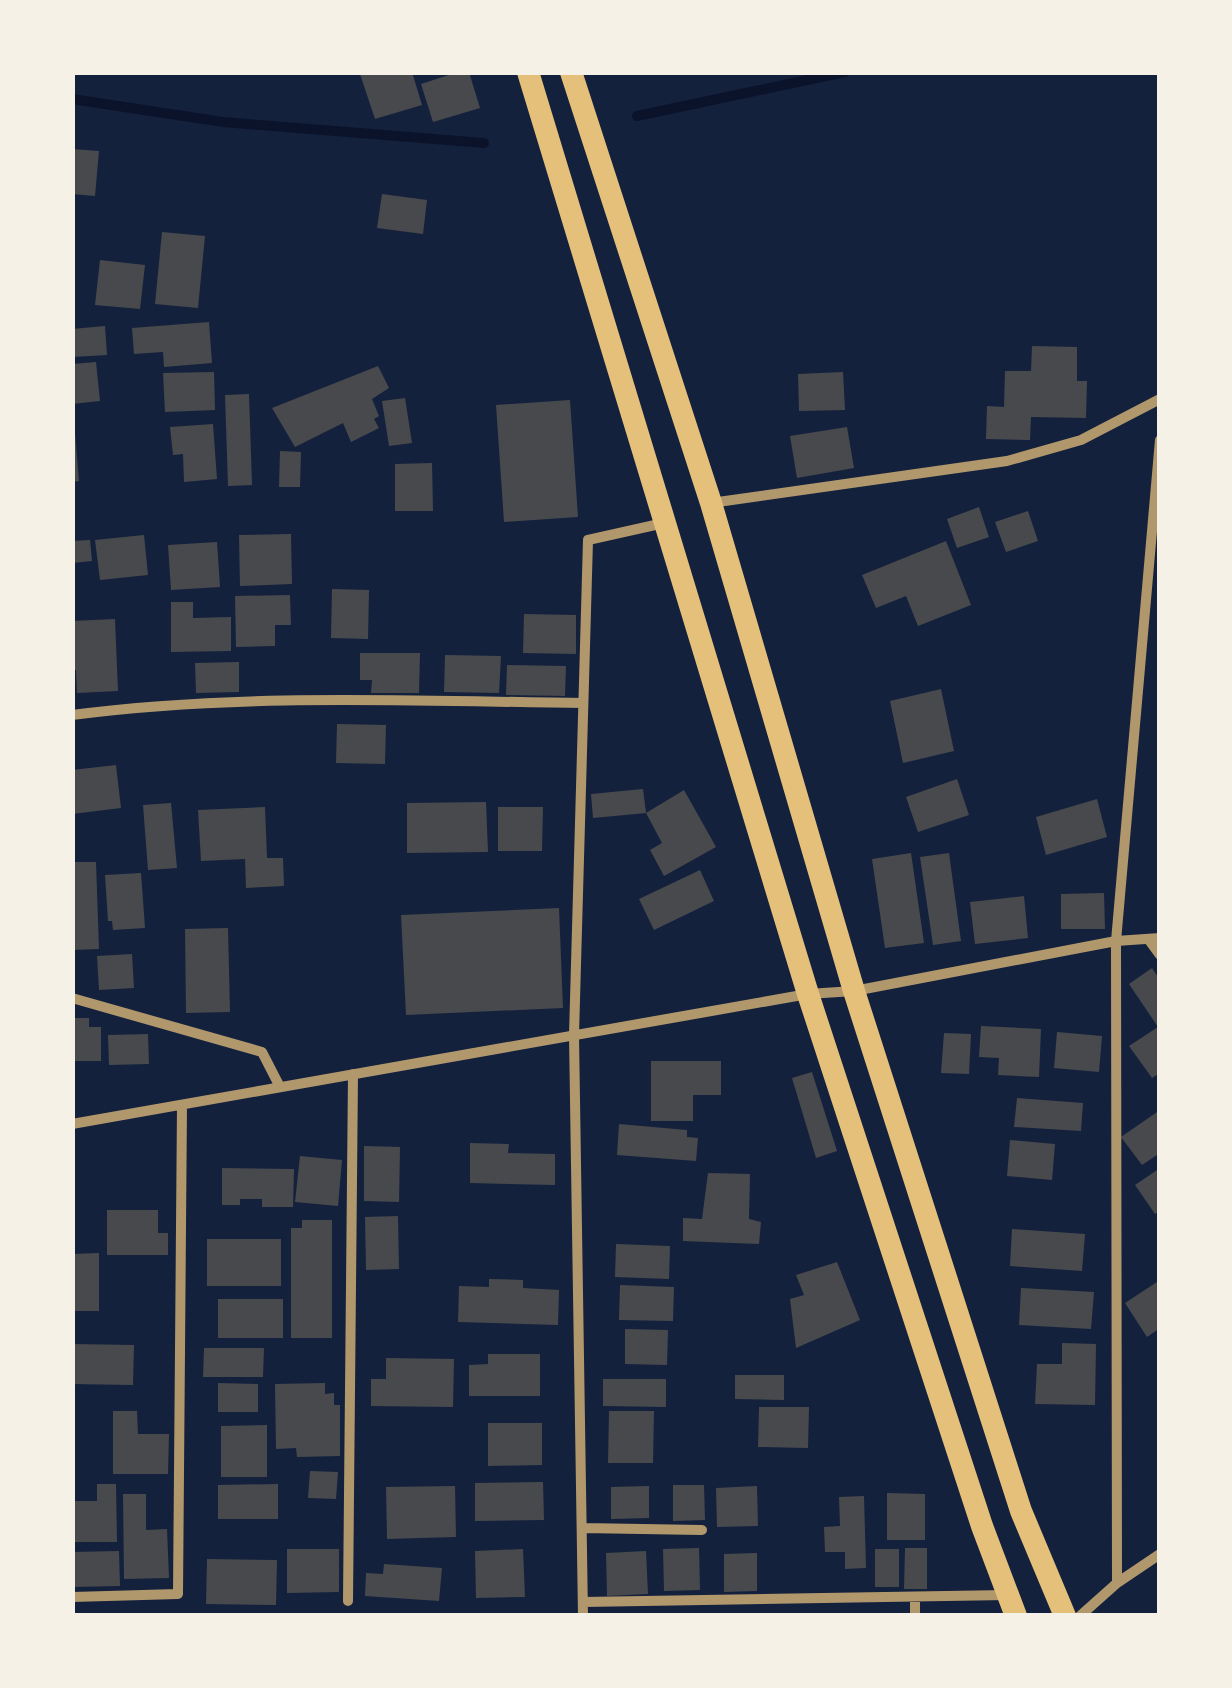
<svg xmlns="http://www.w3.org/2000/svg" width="1232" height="1688" viewBox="0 0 1232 1688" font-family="Manrope,sans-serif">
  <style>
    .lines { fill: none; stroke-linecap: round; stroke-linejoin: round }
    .stream { stroke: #0b132b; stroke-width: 10 }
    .building { fill: #48494c }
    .minor { stroke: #b1986c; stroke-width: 10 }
    .trunk { stroke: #e5c07b; stroke-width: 22 }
  </style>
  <rect width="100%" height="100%" fill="#14213d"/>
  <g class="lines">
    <path class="stream" d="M72,99l151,23 261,21
      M637,116l208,-44"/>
  </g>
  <path class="building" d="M412,72l10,33 -47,14 -15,-45z
    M458,72h11l11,36 -47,14 -12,-38z
    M72,149l27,2 -4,45 -23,-2z
    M382,194l45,6 -4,34 -46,-6z
    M162,232l43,4 -7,72 -43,-4z
    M100,260l45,5 -5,44 -45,-4z
    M209,322l3,41 -48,4 -1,-15 -29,2 -2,-26z
    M105,326l2,29 -35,2v-28z
    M1032,346l45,1v34h10l-1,37 -55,-1 -1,23 -44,-1 1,-33 17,1 1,-36h26z
    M96,362l4,39 -28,3v-40z
    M378,366l11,22 -17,11 7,17 -5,3 5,9 -28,14 -8,-19 -48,24 -23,-39z
    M214,372l1,38 -50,2 -2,-39z
    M843,372l2,38 -46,1 -1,-37z
    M249,394l3,91 -24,1 -3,-91z
    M405,398l7,45 -23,3 -7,-45z
    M570,400l8,117 -74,5 -8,-117z
    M213,424l4,55 -33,3 -1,-28 -10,1 -3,-28z
    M847,427l7,41 -57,10 -7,-42z
    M72,433h3l4,48 -7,1z
    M280,451l21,1 -1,35h-21z
    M432,463l1,48h-38v-47z
    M979,507l10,30 -32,11 -10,-29z
    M1028,511l10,30 -32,11 -11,-30z
    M291,534l1,50 -52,2 -1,-51z
    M144,535l4,40 -48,5 -5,-40z
    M90,540l2,21 -20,2v-22z
    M946,541l25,64 -53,21 -12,-30 -30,12 -14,-33z
    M217,542l3,45 -49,3 -3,-45z
    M332,589l37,1 -1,49 -37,-1z
    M290,595l1,30h-16v21l-39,1 -1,-51z
    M171,602h22v16l38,-1v34l-60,1z
    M524,614l52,1v39l-53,-1z
    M115,619l3,72 -41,2 -1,-23h-4v-49z
    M360,653h60l-1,40h-48l1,-13h-12z
    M445,655l56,1 -2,37 -55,-1z
    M239,662v30l-43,1 -1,-30z
    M507,665l59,1 -1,30 -59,-1z
    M941,689l13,62 -51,12 -13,-62z
    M337,724l49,1 -1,39 -49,-1z
    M116,765l5,43 -49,6v-44z
    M957,779l12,36 -51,17 -12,-35z
    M643,789l3,24 -53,5 -2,-24z
    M684,790l32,57 -52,29 -14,-26 12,-7 -16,-30z
    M1097,799l10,38 -61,18 -10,-38z
    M486,802l2,50 -81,1v-50z
    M171,803l6,65 -29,2 -5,-65z
    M265,807l2,51h16l1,28 -38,2 -1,-29 -44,2 -3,-51z
    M498,807h45l-1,44h-44z
    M911,853l13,90 -39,5 -13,-89z
    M949,853l12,88 -28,4 -13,-88z
    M72,862h24l3,87 -27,1z
    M700,870l14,31 -60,29 -15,-31z
    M141,873l4,55 -32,2 -1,-9h-4l-3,-46z
    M1104,893l1,36h-44v-35z
    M1024,896l4,42 -53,6 -5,-42z
    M559,908l4,100 -157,7 -5,-100z
    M228,928l2,84 -44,1 -1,-84z
    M132,954l2,34 -35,2 -2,-34z
    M1152,968l8,12v93l-8,5 -23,-32 29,-19 -29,-43z
    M72,1018h17v9h12v34h-29z
    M981,1026l60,3 -2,48 -41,-2 1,-17 -20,-1z
    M1057,1032l45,4 -3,36 -45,-4z
    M944,1033l27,1 -2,40 -28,-1z
    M148,1034l1,30 -40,1 -1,-30z
    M651,1061h70v34h-28v26h-42z
    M812,1072l25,79 -21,7 -24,-80z
    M1017,1098l66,5 -2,28 -67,-4z
    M1160,1110v43l-18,12 -21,-28z
    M619,1124l68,6v7l11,1 -2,23 -79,-6z
    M1010,1140l45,4 -3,36 -45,-4z
    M470,1143l39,1 -1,9 47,1v31l-85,-2z
    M364,1146l36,1 -1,55 -35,-1z
    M300,1156l42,4 -4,46 -43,-4z
    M222,1168l72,1 -1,38h-31v-8h-22v6h-18z
    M1160,1168v43l-5,3 -20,-29z
    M708,1173l42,1 -1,45 12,3 -2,22 -76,-3v-23l19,1z
    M107,1210h51v23h10v22h-61z
    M398,1216l1,53 -33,1 -1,-53z
    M302,1220h30v118h-41v-110h11z
    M1012,1229l73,5 -3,37 -72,-5z
    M207,1239h74v47h-74z
    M616,1244l54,2 -1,33 -54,-2z
    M99,1253v58h-27v-57z
    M837,1262l23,58 -64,28 -6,-49 14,-4 -8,-20z
    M489,1279l34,1v8l36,2 -1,35 -100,-3 1,-36 30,1z
    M1160,1280v48l-13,9 -22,-34z
    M620,1285l54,2 -1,34 -54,-1z
    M1021,1288l73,4 -3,37 -72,-4z
    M218,1299h65v39h-65z
    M625,1329l43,1 -1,35 -42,-1z
    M1062,1343l34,1 -1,61 -60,-1 2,-40h25z
    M72,1344l62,1 -1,40 -61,-1z
    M204,1348h60l-1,29h-60z
    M488,1354h52v42h-71v-31l19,-1z
    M386,1358l68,1 -1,48 -82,-1v-27h15z
    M735,1375h49v25l-49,-1z
    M603,1379h63v28l-63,-1z
    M218,1383l40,1v28h-40z
    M325,1383v11l9,-1v12h6v51l-43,1 -1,-9 -20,1 -1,-65z
    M759,1407h50l-1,41 -50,-1z
    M113,1411h24l1,23h31l-1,40h-55z
    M609,1411h45l-1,52h-45z
    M488,1423h54v42l-54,1z
    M267,1425v52h-46v-51z
    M310,1471l28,1 -2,27 -28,-1z
    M543,1482l1,38 -69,1v-38z
    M97,1484h19l1,58h-45v-41h25z
    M278,1484v35h-60v-34z
    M673,1485h31l1,35 -32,1z
    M455,1486l1,51 -69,2 -1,-52z
    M649,1486v32l-38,1v-32z
    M757,1486l1,40 -41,1 -1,-39z
    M887,1493l38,1v46h-38z
    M123,1494h23v36l21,-1 2,49 -45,1z
    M864,1496l2,72 -21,1v-17h-20l-1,-25 16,-1 -1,-29z
    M699,1548l1,42 -36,1 -1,-42z
    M905,1548h22v41h-23z
    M287,1549h52v43l-52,1z
    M523,1549l2,48 -49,1 -1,-47z
    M875,1549h24v38h-24z
    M119,1551l1,35 -48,1v-35z
    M646,1551l2,43 -41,2 -1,-43z
    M757,1553v38l-33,1v-38z
    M207,1559l70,1 -1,45 -70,-1z
    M384,1564l58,4 -3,33 -74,-5 1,-23 17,1z"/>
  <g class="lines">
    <path class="minor" d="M711,503l296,-42 74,-21 79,-41
      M72,715c169,-22 341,-14 511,-12
      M1149,940l11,15
      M72,998l190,54 18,35
      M72,1124l736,-130 46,-3 262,-50 44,-3
      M582,1528l120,2
      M1117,1583l-1,-642 44,-501
      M72,1597l106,-3 4,-489
      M348,1601l5,-527
      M583,1602l424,-7
      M583,1616l-9,-581 14,-495 76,-17
      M915,1616v-19
      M1080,1616l37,-33 43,-29"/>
    <path class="trunk" d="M528,72l280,922 174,532 34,90
      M571,72l140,431 143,488 167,520 44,105"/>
  </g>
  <rect width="1232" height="1688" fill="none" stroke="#f6f1e7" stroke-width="150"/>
</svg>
